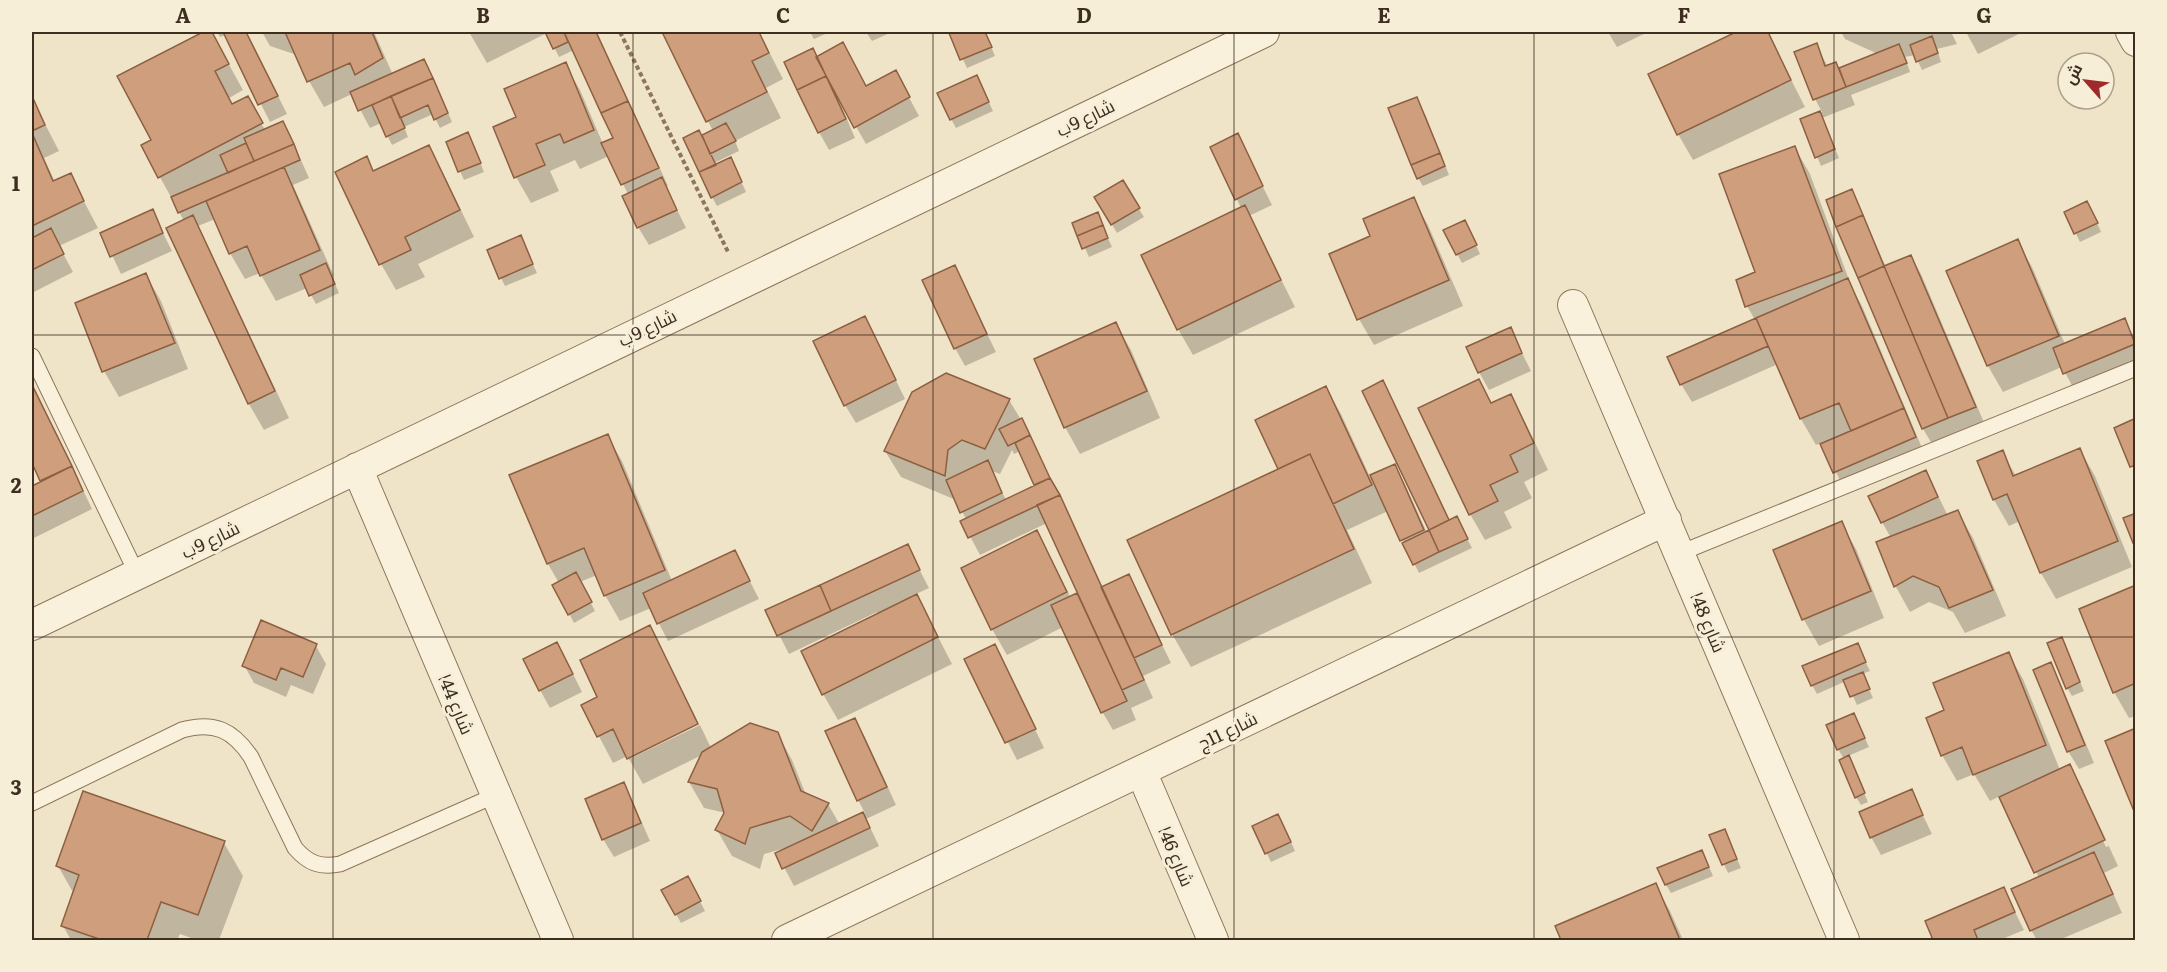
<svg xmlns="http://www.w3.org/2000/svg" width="2167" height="972" viewBox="0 0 2167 972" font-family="Literata,Cairo,serif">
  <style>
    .shadow { fill: #0003; fill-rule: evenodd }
    .building { fill: #cf9f7d; stroke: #8d5f41; stroke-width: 1.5 }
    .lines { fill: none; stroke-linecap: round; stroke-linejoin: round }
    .service-casing { stroke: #8d765c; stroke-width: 17 }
    .minor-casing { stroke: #8d765c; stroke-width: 32 }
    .path { stroke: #8d765c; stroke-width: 4; stroke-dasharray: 4.5 3; stroke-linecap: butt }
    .service { stroke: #faf1dc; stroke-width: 15 }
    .minor { stroke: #faf1dc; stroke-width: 30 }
    .grid { fill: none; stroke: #3d2e20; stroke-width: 1.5; stroke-opacity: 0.55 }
    .labels { text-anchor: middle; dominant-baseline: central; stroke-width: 6; stroke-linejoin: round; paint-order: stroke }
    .street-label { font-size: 18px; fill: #3d2e20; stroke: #f7eed8 }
    .neatline { fill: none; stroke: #3d2e20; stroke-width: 2 }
    .grid-label { font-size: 20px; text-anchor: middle; font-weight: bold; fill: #3d2e20 }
  </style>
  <rect width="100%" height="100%" fill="#f0e4c8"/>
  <path class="shadow" d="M206,32h5l32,58 -14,8 4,7 25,13 7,12 18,-8 5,9 21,47 -16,7 41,91 -2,1 7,16 -23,11 -9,-16 -31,13 -16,-28 -15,6 -15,-26 -15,-34 -17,7 91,192 -25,12 -15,-26 -81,-176 16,-7 -41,-75 10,-5 -33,-64z
    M217,32h29l41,82 -17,8 -44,-87 -6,2z
    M262,32h112l19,43 31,-14 10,18 18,43 -12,6 -7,-14 -29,13 4,10 -16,8 -11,-22 -11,5 -18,-34 -28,13 -15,-26 -12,-26 -27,-9z
    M469,32h128l71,154 -2,1 20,41 -37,17 -11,-18 -10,-33 -19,-38 -29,13 -5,-9 -25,11 9,20 -28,12 -15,-26 2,-59 47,-54 15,26 23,54 12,-6 -41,-88 -15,7 -12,-24 -60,30z
    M663,32h96l24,47 -17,9 15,30 -46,23 4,10 -25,12 2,3 19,2 11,24 -29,14 -5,-9 -11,-60 12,-6z
    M810,32h20l-16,7z
    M866,32h26l-20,9z
    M956,32h29l10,24 -28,12 -16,-34z
    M1608,32h40l-31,15z
    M1739,32h28l38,75 -112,53 -15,-26 -28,-59z
    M1841,32h110l6,12 -20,5 4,13 -19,8 -7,-15 -10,2 5,15 -59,23 4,10 -33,13 17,40 -18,8 -19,-46 20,-8 -7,-13 1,-54 12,22 8,-4 3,7 39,-16 -33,-15z
    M1966,32h57l-45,22z
    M817,58l49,29 39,3 14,26 -53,28 -24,-42 -2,1 15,35 -26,12 -10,-18z
    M981,86l12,25 -37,17 -5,-9z
    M32,99l27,52 -15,7 11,24 15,-7 28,53 -39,18 14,26 -41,21z
    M1416,99l10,17 23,59 -26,11 -5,-8z
    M468,134l16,38 -20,8 -4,-9z
    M1237,135l35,70 -23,11 46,91 -102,48 -15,-26 63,-121 -29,-61z
    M428,147l15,26 31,64 -56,27 7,13 -29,13 -15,-26 -15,-106 8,14z
    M1795,148l15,26 42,114 10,18 63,149 -80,35 -24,-47 -5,2 -15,-26 -23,-55 -86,38 -11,-18 74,-64 -8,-14 -9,-25 19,-8z
    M1122,182l22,35 -27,16 -21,-36z
    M1413,199l15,26 35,81 -89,39 -15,-26 -28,-64 41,-19z
    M152,211l20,40 -51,23 -19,-40z
    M2092,211l9,21 -21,10 -14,-29z
    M1097,214l15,33 -23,10 -15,-33z
    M1867,225l19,42 25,-10 10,17 64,151 -51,22 -11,-18 -85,-203z
    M1469,230l11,24 -18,9 -17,-32z
    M520,237l17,36 -32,13 -4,-8z
    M2017,241l15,26 33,77 59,-24 12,20v26l-61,25 -13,-24 -59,25 -15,-26 -40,-95z
    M954,266l42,86 -31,14 -10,-18z
    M146,275l15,26 27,68 -69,28 -15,-26z
    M1116,324l15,26 29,68 -80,36 -15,-27 -29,-67z
    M1510,329l21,42 -42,19 -10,-18z
    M874,335l31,64 -49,24 -11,-18z
    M1479,380l13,24 18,-8 15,26 23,48 -24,12 8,16 -28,14 8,16 -27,12 -15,-26z
    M32,382l60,127 -60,30v-52l10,-5 -10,-22z
    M1326,388l15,26 29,63 25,-11 10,18 22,49 4,-3 -39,-130 58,121 11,6 11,21 -53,25 -31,-62 -41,19 25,53 -181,84 -19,-33 -43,-93 151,-72 -23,-48z
    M1009,400l17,28 76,160 26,-13 43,88 -28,13 10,22 -22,10 5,12 -23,10 -10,-17 -40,-86 -56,28 -15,-26 45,-97 34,66 8,-4 -32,-71 -67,32 -18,-34 4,-2 -10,-19 -55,-23 -16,-26zM1012,450l2,4 6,-3 16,35 -30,14 -14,-29 8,3z
    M607,435l15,26 50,120 63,-29 24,47 -91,42 -17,-33 -31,13 -15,-26 -8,-20 -17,7 15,29 -21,12 -20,-38 5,-2 -11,-19 -37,-88z
    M2080,450l15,26 37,91 -76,32 -15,-26 -21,-52 -11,5 -15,-26 -15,-38 23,-10 14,24z
    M1926,471l22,45 10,-4 15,26 33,78 -41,17 -12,-21 -24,-10 -19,10 -14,-25 -18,-44 13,-5 -9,-16z
    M1841,523l15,26 28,69 -65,28 -15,-26 -29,-69z
    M907,546l22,42 -13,6 36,70 -114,56 -15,-26 55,-79 -1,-3 -88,42 -22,-43z
    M2136,587v129l-7,2 -15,-26z
    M650,627l48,95 -85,41 -30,-57 16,-8z
    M2062,639l22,52 -12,5 -5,-8z
    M316,646l10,18 -13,30 -22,-9 -5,12 -32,-14 -10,-18z
    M1860,651l10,20 -8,3 11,24 -16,7 -11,-24 -29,13 -5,-9z
    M2008,653l15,26 37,91 9,-4 15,25h-3l25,56 3,-1 -25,-54 34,74 -14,7 18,40 -63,27h-22l-6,-10 8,-52 -39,-82 -10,5 -16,-27 -17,7 -15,-26 4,-44z
    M966,659l38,5 40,84 -27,12z
    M567,662l15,30 -32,16 -10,-18z
    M2050,664l10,18 34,81 -15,6 -11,-18 -33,-80z
    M855,720l10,17 31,68 -30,14 13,27 -85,40 -17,-32 10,-5 -1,-1 -22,6 -4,15 -28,-13 -15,-26 9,-17 -22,-5 -15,-26 13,-27 -59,29 -14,-25 71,-34 11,23 66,-15 15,27 14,35 22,9 12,21 25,-12 -7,-13z
    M1858,723l11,24 -21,9 20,46 -7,3 -5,-8 -12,-38 -6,-10z
    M623,784l10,18 17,39 -36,16 -11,-18z
    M1911,791l21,43 -51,21 -10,-18z
    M1283,824l12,27 -24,11 -17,-35z
    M1725,831l16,37 -13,5 -17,-37z
    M224,843l19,33 -24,64h-22l-17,-6 -3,6h-106l-8,-14 11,-32 -16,-28z
    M1706,860l7,16 -42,17 -5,-8z
    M1655,885l15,26 13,29h-120l-6,-13z
    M692,886l13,25 -24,12 -18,-32z
    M2003,888l21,42 -24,10h-66l-7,-18z"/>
  <path class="building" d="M203,32h9l17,32 -14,7 17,33 16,-8 15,27 -105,55 -17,-33 10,-5 -34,-64z
    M223,32h23l32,64 -20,9z
    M285,32h87l11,26 -28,17 -5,-12 -43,19z
    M545,32h19l4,10 -15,7z
    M564,32h32l32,69 -27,12z
    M662,32h97l10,21 -17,8 15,31 -61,30z
    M952,32h33l7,15 -32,13 -11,-27z
    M1736,32h32l23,48 -114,55 -29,-61z
    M1932,36l6,17 -22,9 -6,-17z
    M843,42l23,44 30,-16 14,27 -56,31 -38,-71z
    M1817,43l8,23 11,-4 10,25 -33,13 -19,-48z
    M1899,44l8,19 -61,24 -7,-19z
    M813,48l13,28 -29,14 -13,-28z
    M424,59l9,19 -75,33 -8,-19z
    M566,62l28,68 -30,13 -4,-9 -24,10 9,21 -31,13 -21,-51 23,-10 -12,-28z
    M977,75l12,27 -39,18 -13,-27z
    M826,76l20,43 -28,14 -21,-43z
    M433,78l15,35 -14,7 -6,-15 -28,13 -9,-22z
    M32,96l13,29 -13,6z
    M391,96l14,32 -19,9 -14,-32z
    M1417,97l23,56 -29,12 -23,-57z
    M628,101l31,67 -38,17 -20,-42 12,-5 -12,-25z
    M1820,111l15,38 -20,9 -15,-39z
    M283,121l11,23 -40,17 -10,-23z
    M726,123l10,18 -26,13 -8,-19z
    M699,130l17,35 -17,7 -16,-34z
    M468,132l13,31 -23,9 -12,-30z
    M32,133l21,48 18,-8 13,28 -52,25z
    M1238,133l25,53 -28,14 -25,-53z
    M246,143l8,18 -26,12 -8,-18z
    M294,144l6,16 -122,53 -7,-16z
    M429,145l31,65 -55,27 6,13 -32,15 -44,-93 32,-16 6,15z
    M1795,146l47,125 -97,36 -9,-27 19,-8 -36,-98z
    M1440,153l5,13 -28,13 -6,-14z
    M731,157l11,25 -31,16 -12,-26z
    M284,167l36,83 -60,26 -13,-30 -18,8 -23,-53z
    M662,177l15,33 -40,18 -15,-32z
    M1123,180l17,28 -29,17 -17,-28z
    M1852,189l11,26 -27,12 -10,-27z
    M1414,197l35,83 -92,40 -28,-66 41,-18 -7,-17z
    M2087,201l11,22 -24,11 -10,-22z
    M1245,205l36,75 -104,50 -36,-75z
    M153,209l10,24 -53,24 -10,-24z
    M1098,212l5,13 -26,11 -5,-13z
    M193,215l82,176 -27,13 -82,-176z
    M1863,215l21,51 -26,12 -22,-51z
    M1465,220l12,25 -21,10 -13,-25z
    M1103,225l5,13 -26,11 -5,-13z
    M51,228l13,26 -32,16v-32z
    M521,235l12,29 -34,15 -12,-29z
    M2018,239l41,97 -72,30 -41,-95z
    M1911,255l65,152 -28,11 -64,-152z
    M326,263l9,21 -26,12 -9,-21z
    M955,265l32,69 -33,15 -32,-69z
    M1884,266l64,152 -26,11 -64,-151z
    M146,273l29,70 -73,29 -27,-69z
    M1848,278l56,130 -53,23 -12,-28 -39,16 -44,-101z
    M865,316l31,64 -52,26 -31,-65z
    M1756,318l12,28 -88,39 -13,-28z
    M2125,318l10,26 -72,30 -10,-26z
    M1116,322l31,69 -83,37 -30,-69z
    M1511,327l11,26 -44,20 -12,-26z
    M946,373l64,26 -25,50 -23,-9 -14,10 -3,26 -61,-25 28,-59z
    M1479,379l12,24 20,-9 23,49 -24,12 8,17 -28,13 8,16 -29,14 -51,-107z
    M1383,380l66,140 -20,10 -67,-139z
    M32,385l40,81 -32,15 -8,-18z
    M1326,386l46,99 -39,19 -23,-50 -32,15 -23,-49z
    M1904,408l12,29 -83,36 -13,-29z
    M1022,418l8,17 -22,11 -9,-17z
    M2136,418v47l-6,2 -16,-39z
    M608,434l57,136 -61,26 -20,-48 -37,16 -38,-89z
    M1030,435l20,43 -16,7 -19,-42z
    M2080,448l38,93 -78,32 -33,-79 -14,6 -16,-39 26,-11 10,26z
    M1310,454l44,95 -183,86 -44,-95z
    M988,460l14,33 -42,20 -14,-33z
    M1395,464l29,66 -24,11 -30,-66z
    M72,466l11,25 -51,25v-30z
    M1926,470l12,27 -57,26 -13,-27z
    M1050,478l10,17 -92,43 -8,-17z
    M1060,495l84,185 -22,10 -85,-185z
    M1958,510l35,80 -44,18 -10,-21 -26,-11 -19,11 -18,-45z
    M2136,513v29l-3,1 -10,-25z
    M1457,516l11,23 -29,13 -10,-22z
    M1842,521l29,70 -69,29 -29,-70z
    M1037,530l30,62 -76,38 -30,-62z
    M1429,530l10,22 -26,13 -11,-22z
    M908,544l12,26 -89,41 -11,-26z
    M735,550l15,31 -93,43 -14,-31z
    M576,572l16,30 -24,13 -16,-30z
    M1129,574l33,71 -28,13 -33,-71z
    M820,585l11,26 -54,25 -12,-26z
    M2136,585v98l-23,10 -34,-84z
    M1077,593l50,108 -26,12 -50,-108z
    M917,594l21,43 -116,58 -21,-44z
    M261,620l56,24 -14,33 -22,-9 -5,12 -34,-14z
    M650,625l48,99 -71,35 -14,-30 -16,8 -16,-32 16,-8 -17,-37z
    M2062,637l18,45 -14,7 -19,-46z
    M557,642l16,32 -34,17 -16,-32z
    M1858,643l8,19 -55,24 -9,-20z
    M995,644l41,85 -31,14 -41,-84z
    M2009,652l37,93 -73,30 -11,-28 -21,9 -15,-38 18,-8 -11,-27z
    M2051,662l34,83 -18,7 -34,-82z
    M1863,672l7,17 -20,8 -7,-17z
    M1854,713l11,25 -28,12 -11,-25z
    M855,718l32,69 -30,14 -32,-70z
    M750,723l28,9 23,59 28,12 -17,28 -22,-15 -40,12 -5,16 -30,-14 9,-17 -7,-24 -29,-7 14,-30z
    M2136,728v88l-31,-75z
    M1849,755l16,38 -10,5 -16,-38z
    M2070,764l35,76 -71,33 -35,-76z
    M624,782l17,41 -39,17 -17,-41z
    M1912,789l11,26 -53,23 -11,-26z
    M83,791l142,50 -27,74 -37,-13 -14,38h-45l-41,-14 18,-51 -23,-9z
    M863,812l7,16 -88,41 -7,-16z
    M1278,814l13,28 -26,12 -13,-28z
    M1725,829l12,30 -15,6 -13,-30z
    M1702,850l7,17 -44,18 -8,-17z
    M2094,852l19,42 -83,37 -19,-42z
    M688,876l13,25 -26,14 -14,-25z
    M1656,883l24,57h-119l-6,-14z
    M2004,887l11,25 -41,18 4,10h-45l-8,-19z"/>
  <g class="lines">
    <g class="service-casing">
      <path id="service" d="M32,356l105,218
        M1680,553l456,-185
        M32,803l150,-73c32,-9 51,0 69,27l44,91c13,15 25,20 45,16l156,-69"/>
    </g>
    <g class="minor-casing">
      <path id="minor" d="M2131,32l5,9
        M1573,305l271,635
        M357,468l201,472
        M32,625l1232,-593
        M1141,771l72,169
        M787,940l879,-420"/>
    </g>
    <path class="path" d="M620,32l109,222"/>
    <use href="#service" class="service"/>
    <use href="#minor" class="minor"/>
  </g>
  <path class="grid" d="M333,32v908M633,32v908M933,32v908M1234,32v908M1534,32v908M1834,32v908M32,335h2104M32,637h2104"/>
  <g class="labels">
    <g class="street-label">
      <text transform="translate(1085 117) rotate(-26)">شارع 9ب</text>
      <text transform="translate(647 327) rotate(-26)">شارع 9ب</text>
      <text transform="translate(210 539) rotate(-26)">شارع 9ب</text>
      <text transform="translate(1709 622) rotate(67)">شارع 48ا</text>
      <text transform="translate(457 704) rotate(67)">شارع 44ا</text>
      <text transform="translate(1227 730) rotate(-26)">شارع 11ج</text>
      <text transform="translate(1177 856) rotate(67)">شارع 46ا</text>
    </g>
  </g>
  <rect width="2167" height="972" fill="none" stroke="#f7eed8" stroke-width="66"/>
  <g transform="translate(2086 81) rotate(298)"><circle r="28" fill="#f7eed8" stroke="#ada18e" stroke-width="1.5"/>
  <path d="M0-4.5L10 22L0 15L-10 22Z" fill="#9e2a2b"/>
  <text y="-9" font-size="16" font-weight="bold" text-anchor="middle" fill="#3d2e20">ش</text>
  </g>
  <rect x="33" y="33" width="2101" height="906" class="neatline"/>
  <g class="grid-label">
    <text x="183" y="23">A</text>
    <text x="483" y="23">B</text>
    <text x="783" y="23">C</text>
    <text x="1084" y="23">D</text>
    <text x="1384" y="23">E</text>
    <text x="1684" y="23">F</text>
    <text x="1984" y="23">G</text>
    <text x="16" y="191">1</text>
    <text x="16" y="493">2</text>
    <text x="16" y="795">3</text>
  </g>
</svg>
